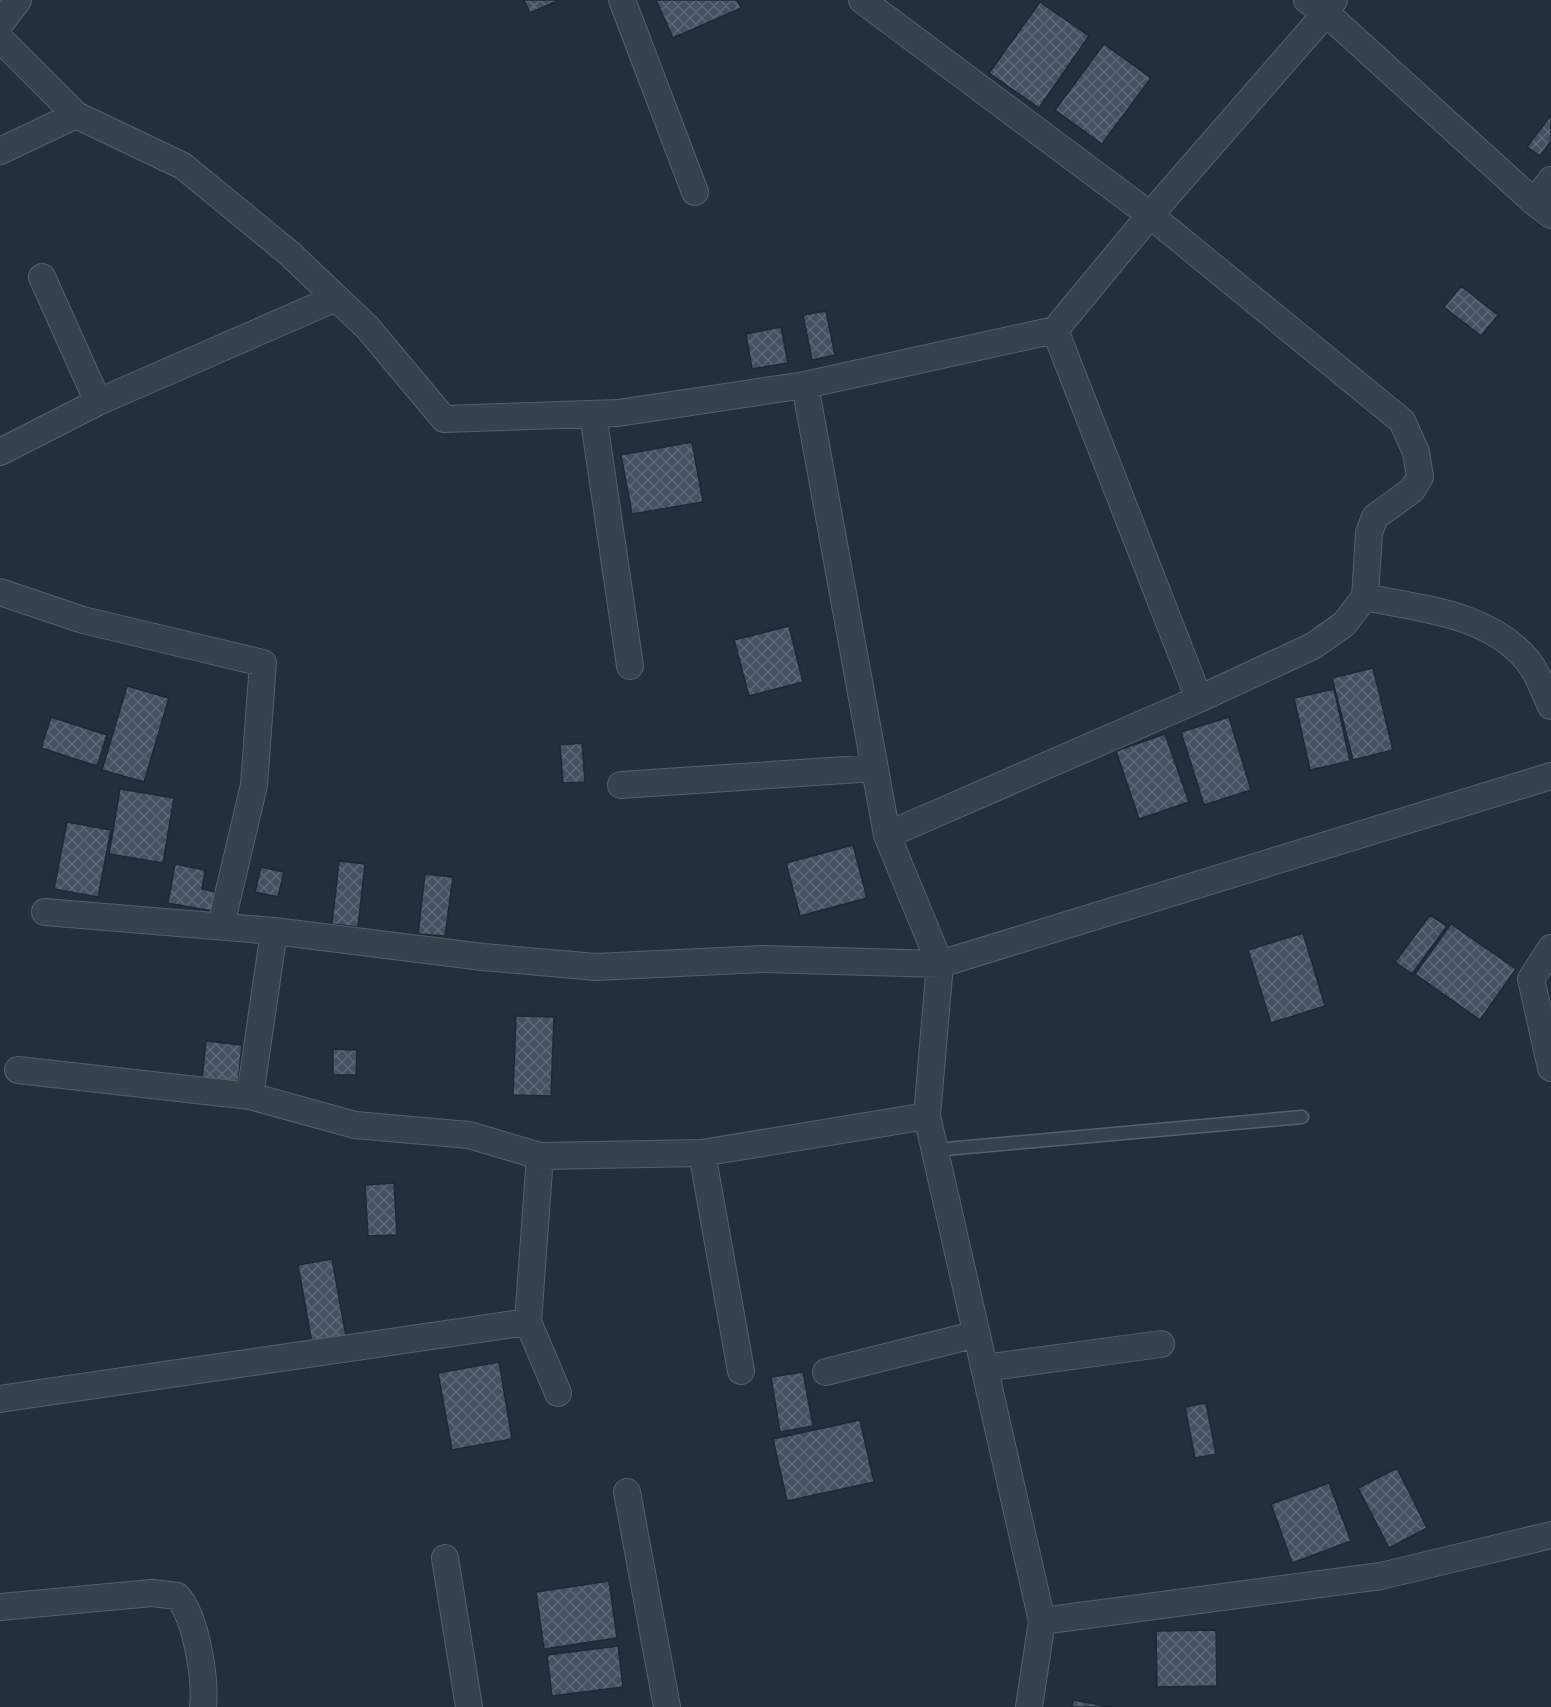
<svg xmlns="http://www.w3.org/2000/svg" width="1551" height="1707" viewBox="0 0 1551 1707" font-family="Montserrat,sans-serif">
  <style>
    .building { fill: url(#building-cross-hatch); stroke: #1f2835; stroke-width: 1.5 }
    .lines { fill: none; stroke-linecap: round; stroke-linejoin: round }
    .lane-casing { stroke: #565f6c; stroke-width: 15 }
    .street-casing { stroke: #565f6c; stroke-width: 28 }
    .lane { stroke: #38414e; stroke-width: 12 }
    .street { stroke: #38414e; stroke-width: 26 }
  </style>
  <defs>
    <pattern id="building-cross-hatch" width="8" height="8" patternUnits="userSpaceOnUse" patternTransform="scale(1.5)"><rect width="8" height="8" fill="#455162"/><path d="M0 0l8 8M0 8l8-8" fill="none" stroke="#5d6877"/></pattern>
  </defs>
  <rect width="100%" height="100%" fill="#242f3e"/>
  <path class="building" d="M524,0h35l-29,13z
    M656,0h81l4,8 -68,30z
    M1040,2l49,34 -50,72 -50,-35z
    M1104,44l47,34 -49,66 -47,-34z
    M1551,115v26l-11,15 -13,-9z
    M1461,286l37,29 -17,21 -37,-29z
    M826,311l9,44 -23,5 -9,-45z
    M781,327l7,36 -36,6 -6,-35z
    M692,442l11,60 -71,12 -11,-59z
    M789,626l14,56 -54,14 -15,-56z
    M1373,668l20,82 -40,10 -21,-82z
    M127,686l42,12 -25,84 -42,-12z
    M1334,689l16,72 -40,9 -16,-72z
    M51,717l56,18 -10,31 -56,-18z
    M1229,717l22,73 -47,15 -23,-73z
    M1165,734l24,68 -50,17 -23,-68z
    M582,743l3,39 -22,1 -3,-38z
    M120,789l54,9 -11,65 -54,-9z
    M67,822l44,8 -13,67 -44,-8z
    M853,845l14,53 -67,18 -14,-53z
    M339,861l26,3 -7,63 -26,-3z
    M175,864l30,6 -3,19 13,3 -3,19 -44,-8z
    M261,867l23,5 -6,25 -23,-5z
    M425,874l28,3 -8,59 -27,-2z
    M1430,915l17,11 -35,48 -17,-12z
    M1451,924l65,45 -36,51 -65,-46z
    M1303,933l22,73 -54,17 -23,-73z
    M516,1016l38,1 -3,79 -38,-1z
    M206,1041l36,4 -4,38 -36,-4z
    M333,1049l24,1 -1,25h-23z
    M394,1183l3,52 -29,1 -3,-51z
    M332,1259l15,83 -34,7 -15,-84z
    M499,1362l13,77 -60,11 -14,-77z
    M803,1372l10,54 -33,6 -9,-55z
    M1206,1403l10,51 -21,4 -10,-51z
    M860,1420l14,62 -87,19 -14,-62z
    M1397,1468l30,60 -38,20 -31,-60z
    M1329,1483l22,58 -59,22 -21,-59z
    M609,1581l8,57 -73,11 -8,-57z
    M1216,1630l1,56 -60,1 -1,-56z
    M618,1646l5,41 -71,9 -5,-41z
    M1073,1700l39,7h-40z"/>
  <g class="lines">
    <g class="lane-casing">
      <path id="lane" d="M935,1150l367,-33"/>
    </g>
    <g class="street-casing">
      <path id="street" d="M622,0l73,192
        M862,0l288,215 252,206 14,31 4,25 -8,13 -37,27 -6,16 -4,64 -21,27 -31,22 -114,53 -312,136
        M1307,0l19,13 208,189 17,13
        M0,24l18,-24
        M0,39l76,76 -76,36
        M76,115l107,51 106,87 78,74 77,92 174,-6 187,-28 250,-55 95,-115 176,-202 8,-13
        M1534,202l17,-22
        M42,277l56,125
        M1055,330l144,369
        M805,385l82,450 53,129 -13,152 115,505 -13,86
        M593,414l37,252
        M0,452l98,-50 238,-104
        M0,592l83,28 180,43 -9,122 -33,140
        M1365,597c56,12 124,16 163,64 10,12 16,31 23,45
        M621,785l254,-17
        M45,912l229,19 -24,165
        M274,931l209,26 113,10 167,-8 177,5 611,-188
        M1551,948l-20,31 20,89
        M18,1070l232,26 105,29 114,10 71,21 -12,166 30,71
        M702,1153l39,218
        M540,1156l162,-3 225,-37
        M984,1368l177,-24
        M826,1372l151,-38
        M0,1399l528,-77
        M627,1492l40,215
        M445,1558l24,149
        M0,1607l152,-14 25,3c19,20 29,83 26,111
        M1042,1621l339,-45 170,-41"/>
    </g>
    <use href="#lane" class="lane"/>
    <use href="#street" class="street"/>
  </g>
</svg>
